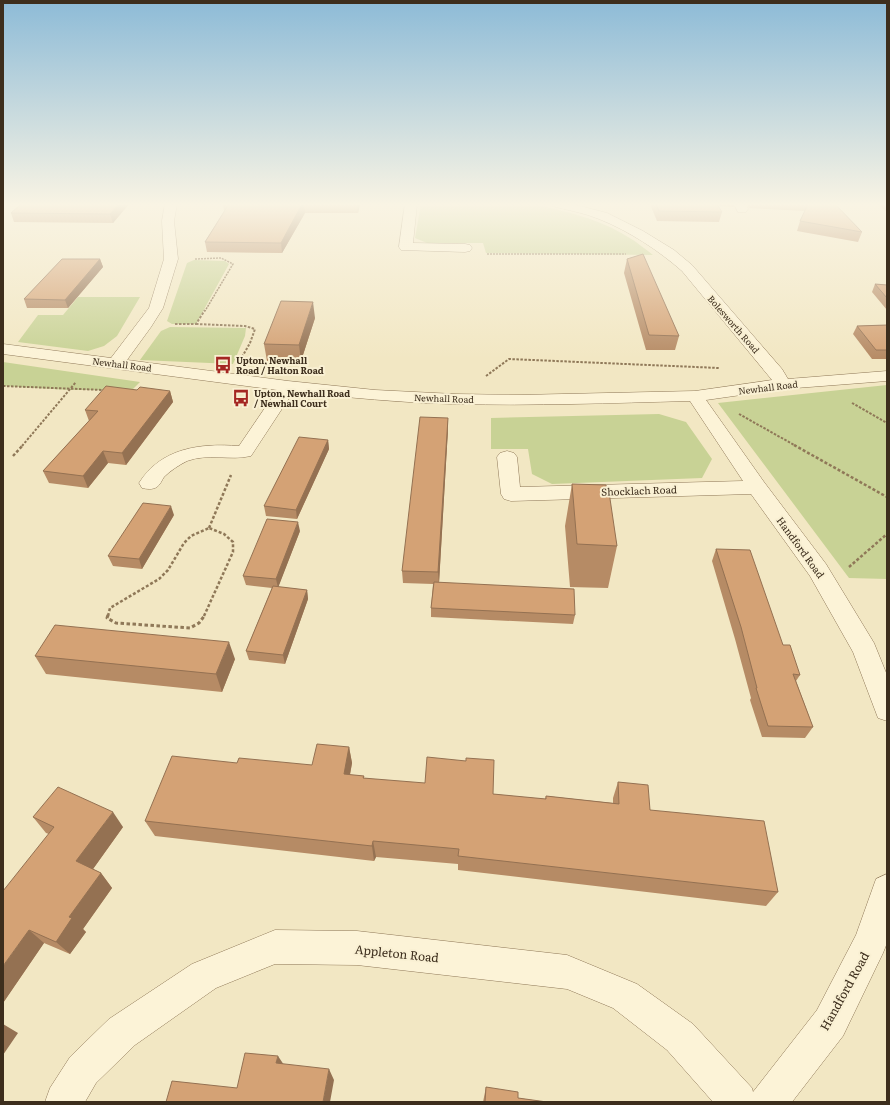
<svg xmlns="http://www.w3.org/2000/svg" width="890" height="1105" viewBox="0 0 890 1105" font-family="Literata,serif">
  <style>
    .green { fill: #c8d295 }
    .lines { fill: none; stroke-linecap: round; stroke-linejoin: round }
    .minor-casing { stroke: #8f7858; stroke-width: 1 }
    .path-far3 { stroke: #8f7858; stroke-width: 1.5; stroke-dasharray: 2 1; stroke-linecap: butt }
    .path-far2 { stroke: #8f7858; stroke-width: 2; stroke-dasharray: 2.5 1.5; stroke-linecap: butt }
    .path-far1 { stroke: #8f7858; stroke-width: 2.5; stroke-dasharray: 3 2; stroke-linecap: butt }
    .path { stroke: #8f7858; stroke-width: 3; stroke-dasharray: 3.5 2.5; stroke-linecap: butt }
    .minor { fill: #fcf3d7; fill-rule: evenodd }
    .wall { fill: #b68b65 }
    .shaded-wall { fill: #947152 }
    .building { fill: #d4a275; stroke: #947152 }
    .labels { text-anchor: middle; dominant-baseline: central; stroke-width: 4; stroke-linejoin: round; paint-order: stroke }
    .far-street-label { font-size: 9px; fill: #3d2e1d; stroke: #f9f0d3 }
    .far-poi-label { font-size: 9px; font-weight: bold; fill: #3d2e1d; stroke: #f9f0d3; text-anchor: start }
    .street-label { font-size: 10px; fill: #3d2e1d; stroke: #f9f0d3 }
    .near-street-label { font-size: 12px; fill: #3d2e1d; stroke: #f9f0d3 }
  </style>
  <rect width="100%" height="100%" fill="#f2e7c3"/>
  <path class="green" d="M421,204h112c32,7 67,15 95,33 9,5 17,12 25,18l-167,-2 -3,-10h-56l-12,-5z
    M194,260l31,1 4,3 -33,60h-24l-5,-3 20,-58z
    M78,297h62l-23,39 -13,10 -16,5 -70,-9 20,-27h25z
    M170,327l76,1 -1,8 -12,28 -93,-4 21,-29z
    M3,362l137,20 -8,8h-63l-66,-4z
    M887,385v194l-38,-1 -131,-175z
    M659,414l27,8 26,37 -10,19 -150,6 -20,-10 -4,-25h-37v-31z"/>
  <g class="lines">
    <g class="minor-casing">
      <path id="minor" d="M165,204h12l-3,17 4,38 -15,49 -12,19 -24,33 161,21 87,9 80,4 64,1 176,-4 77,-11 -90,-109c-24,-21 -53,-40 -83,-52 -14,-6 -32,-9 -47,-13l-2,-2h22l35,9 36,18 31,19 18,15 90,104 6,10 99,-8v10l-104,8 -77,11 58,82 62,82 48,79 13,32v46l-9,-3 -25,-66 -43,-76 -59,-82 -240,7 -7,-2 -3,-5 -4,-37 3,-4 7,-2 7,2 3,4 3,30 223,-6 -53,-80c-78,2 -156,5 -234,3 -54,-1 -109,-7 -163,-12l-42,64c-21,5 -43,-3 -64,5 -8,4 -17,10 -23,16 -2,3 -4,8 -7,10 -5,3 -10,2 -15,1l-3,-5c22,-35 61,-40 100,-37l38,-56 -274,-36v-10l108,14 38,-50 15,-49 -2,-38z
        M405,204h12l-4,39 52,1 5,1 2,3 -2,3 -5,1 -64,-2 -2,-3z
        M734,204h12l2,5 -2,3h-8z
        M887,874v69l-4,10 -40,83 -51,66h-79l-46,-52 -54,-42 -46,-19 -210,-24 -82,-1 -59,24 -81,57 -39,38 -11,19h-40l5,-14 20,-31 39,-38 83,-55 83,-34 82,1 210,24 70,29 56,40 59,64 1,4 64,-82 39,-75 20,-56z"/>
    </g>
    <path class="path-far3" d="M487,254h139
      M195,259l26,-1 12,6 -28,47"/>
    <path class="path-far2" d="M175,324h21l9,-14
      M196,324l49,2 10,3 -5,14 -8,14
      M486,376l23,-17 210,9
      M3,386l101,4
      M852,403l35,20
      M739,414l57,32
      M22,446l54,-64"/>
    <path class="path-far1" d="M794,445l93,52
      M13,456l10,-11
      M209,528l22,-53
      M849,567l38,-33
      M108,616l2,-8 49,-29 9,-9 16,-27 7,-7 18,-8
      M204,616l29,-64v-10l-9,-8 -15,-6"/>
    <path class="path" d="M108,615l-1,3 9,5 74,5 9,-5 6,-8"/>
    <use href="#minor" class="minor"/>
  </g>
  <path class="wall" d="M21,204h108l-16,19 -99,-1 -3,-9z
    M223,204h137l-2,9h-53l-23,40 -75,-1 -2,-10 19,-31z
    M650,204h85l-1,3 -16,-1 4,6 -3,10 -62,-1z
    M747,204h88l27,28 -4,10 -61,-11 3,-10 5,-10 -56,-3z
    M878,204h9v8z
    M100,259l3,8 -35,41h-41l-3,-9z
    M627,259l52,77 -4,14h-29l-22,-77z
    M875,284l12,1v25l-15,-18z
    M315,318l-14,43h-34l-3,-17z
    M887,325v34h-15l-19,-25 4,-8z
    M137,390l33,1 3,11 -47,63 -18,-2 -20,25 -39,-5 -6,-12 46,-50 -4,-11z
    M448,418v11l-9,153 136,33 -2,9 -142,-7v-9l2,-24 -30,-1 -1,-12z
    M328,440l1,9 -32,70 -31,-3 -2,-10z
    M572,484l35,8 10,54 -9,42 -38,-1 -5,-61z
    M174,515l-32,54 -29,-3 -5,-10z
    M300,531l-22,56 29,3 1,9 -23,65 -36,-4 -3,-9 26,-63 -26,-3 -3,-9z
    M716,549l67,96 17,30 -4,6 17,46 -8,11 -43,-1 -12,-37 1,-2 -16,-59 -23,-78z
    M35,656l200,3 -13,33 -176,-18z
    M349,747l3,16 -2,12 14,1v2l129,16 52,5 1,-3 67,7v-5l5,-16 32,28 128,82 -12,14 -308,-36v-6l-82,-7 -2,4 -219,-25 -10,-15 92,-58 75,2z
    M33,817l90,10 -30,42 8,4 11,15 -29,41 3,3 -16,22 -26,-11 -41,60 46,-169 -3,-1z
    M486,1087l32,11 29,4h-64z"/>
  <path class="shaded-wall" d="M119,204h10l-16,19 -3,-9z
    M302,204h2l1,9 -23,40 -1,-10z
    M357,204h3l-2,9z
    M100,259l3,8 -35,41 -3,-8z
    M313,302l2,16 -14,43 -2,-16z
    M170,391l3,11 -47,63 -4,-12z
    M448,418v11l-9,155 -1,-12z
    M328,440l1,9 -32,70 -1,-9z
    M103,451l5,12 -20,25 -5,-12z
    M171,506l3,9 -32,54 -3,-10z
    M298,522l2,9 -22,57 -2,-9z
    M307,590l1,9 -23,65 -2,-9z
    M229,642l6,17 -13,33 -6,-18z
    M349,747l3,16 -5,27 -3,-16z
    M113,812l10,15 -35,49 -12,-15z
    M373,841l3,16 -2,4 -2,-15z
    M101,873l11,15 -29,41 3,3 -16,22 -14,-12 13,-25z
    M29,930l15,13 -41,60v-37z
    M3,1024l15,9 -15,22z
    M278,1056l8,12 -10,-5z
    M329,1069l5,11 -4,22h-7z"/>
  <path class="building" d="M21,204h98l-9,10 -99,-1z
    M229,204h73l-21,39 -76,-1z
    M656,204h61l5,8 -63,-1z
    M808,204h27l27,28 -62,-11z
    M643,254l36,82 -30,-1 -22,-76z
    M62,259h38l-35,41 -41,-1z
    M875,284l12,1v13z
    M281,301l32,1 -14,43 -35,-1z
    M887,325v25h-11l-19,-24z
    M106,386l31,4 3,-3 30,4 -48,62 -19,-2 -20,25 -40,-5 55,-60 -13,-1z
    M420,417l28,1 -10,154 -36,-1z
    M299,437l29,3 -32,70 -32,-4z
    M572,484l34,1 1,7h2l8,54 -40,-2z
    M143,503l28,3 -32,53 -31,-3z
    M267,519l31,3 -22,57 -33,-3z
    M716,549l34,1 33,95h7l10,30 -7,-1 20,53 -45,-1 -12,-38h1l-16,-61z
    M434,582l140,7 1,26 -144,-7z
    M273,586l34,4 -24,65 -37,-4z
    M55,625l174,17 -13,32 -181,-18z
    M317,744l32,3 -5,27 20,2 -1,2 62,5 2,-26 39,4v-3l28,2 -1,34 53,5v-3l73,8 -1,-22 30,3 2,25 114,11 14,71 -320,-36 1,-7 -86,-8 -1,5 -227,-25 27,-65 65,7 2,-5 73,7z
    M58,787l55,25 -37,49 25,12 -32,44 3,1 -16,24 -27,-12 -26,36v-75l51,-64 -21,-10z
    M245,1053l33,3 -2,7 53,6 -6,33h-157l6,-21 65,7z
    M486,1087l32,5v6l29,4h-62z"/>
  <linearGradient id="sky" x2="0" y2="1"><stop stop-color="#8dbbd7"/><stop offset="0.57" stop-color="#f9f4e4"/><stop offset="1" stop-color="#f9f4e4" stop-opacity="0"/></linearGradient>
  <rect width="890" height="359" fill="url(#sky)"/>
  <defs>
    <g id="bus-bare" transform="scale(1.38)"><path d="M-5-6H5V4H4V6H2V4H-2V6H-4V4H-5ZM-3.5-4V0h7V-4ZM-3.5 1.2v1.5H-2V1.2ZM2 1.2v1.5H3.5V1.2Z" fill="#a42722" stroke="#f9f0d3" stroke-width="2.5" paint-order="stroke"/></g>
  </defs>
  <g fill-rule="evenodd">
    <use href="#bus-bare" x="223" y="365"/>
    <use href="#bus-bare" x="241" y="398"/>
  </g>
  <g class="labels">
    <g class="far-street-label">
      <text transform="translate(734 324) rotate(49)">Bolesworth Road</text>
      <text transform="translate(122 364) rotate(7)">Newhall Road</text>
      <text transform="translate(768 387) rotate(-7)">Newhall Road</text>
      <text transform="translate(444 398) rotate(2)">Newhall Road</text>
    </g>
    <g class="far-poi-label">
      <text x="236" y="360">Upton, Newhall<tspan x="236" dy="10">Road / Halton Road</tspan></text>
      <text x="254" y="393">Upton, Newhall Road<tspan x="254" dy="10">/ Newhall Court</tspan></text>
    </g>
    <g class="street-label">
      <text transform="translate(639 490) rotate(-2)">Shocklach Road</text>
      <text transform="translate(801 547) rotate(54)">Handford Road</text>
    </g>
    <g class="near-street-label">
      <text transform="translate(397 953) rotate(6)">Appleton Road</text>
      <text transform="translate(844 991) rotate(-61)">Handford Road</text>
    </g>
  </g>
  <rect width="890" height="1105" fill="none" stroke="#3d2e1d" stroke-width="8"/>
</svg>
